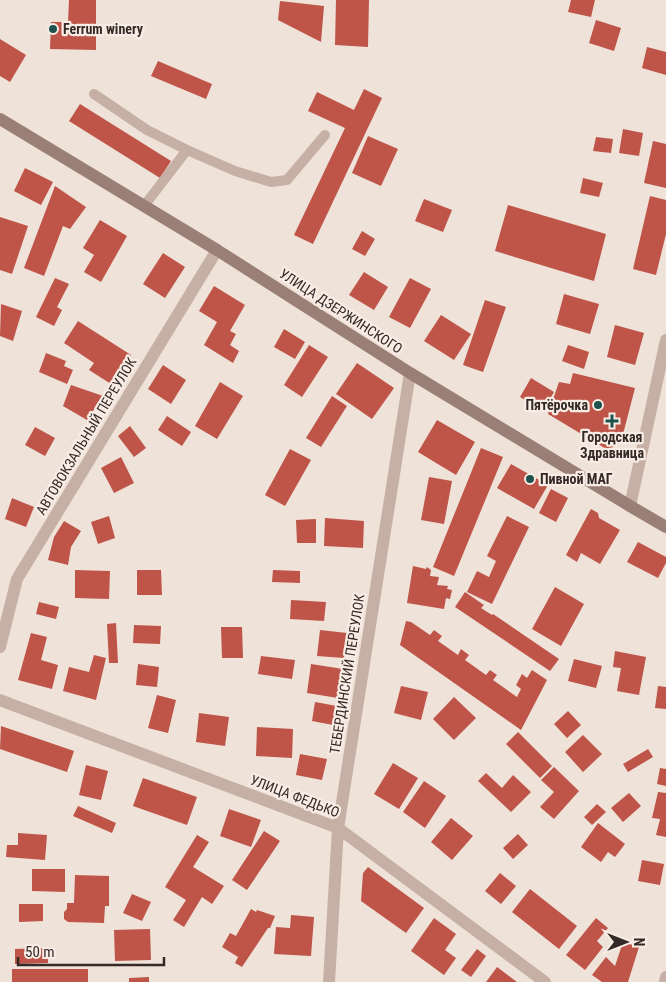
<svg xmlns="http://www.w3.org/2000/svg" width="666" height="982" viewBox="0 0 666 982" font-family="'Roboto Condensed',sans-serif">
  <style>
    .building { fill: #bf5448 }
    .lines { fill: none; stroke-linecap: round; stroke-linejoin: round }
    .lane { stroke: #c6b0a6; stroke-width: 10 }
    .street { stroke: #c6b0a6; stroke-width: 12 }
    .secondary { stroke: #9a7f77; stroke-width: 12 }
    .poi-dot { fill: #1f524e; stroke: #f8ece5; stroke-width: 2 }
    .labels { text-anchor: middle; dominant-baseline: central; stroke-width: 4.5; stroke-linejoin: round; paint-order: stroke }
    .poi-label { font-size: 14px; font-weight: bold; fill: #332926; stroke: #f8ece5; text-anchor: start }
    .street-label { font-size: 14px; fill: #332926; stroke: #f8ece5 }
  </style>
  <rect width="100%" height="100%" fill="#efe2d9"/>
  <path class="building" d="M69,0h27v50l-46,-1 1,-27h17z
    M336,0h33l-1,47 -33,-2z
    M571,0h24l-4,17 -23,-5z
    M280,1l44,5 -3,36 -43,-22z
    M596,20l25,8 -7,23 -25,-8z
    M0,39l26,16 -16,27 -10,-6z
    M647,47l19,5v23l-24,-7z
    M158,61l54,23 -6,15 -55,-23z
    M364,89l18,9 -69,146 -19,-9 51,-107 -37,-17 9,-19 37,18z
    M80,104l91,57 -11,17 -91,-57z
    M623,129l20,4 -4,23 -20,-3z
    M368,136l30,13 -17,37 -29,-13z
    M596,137l17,2 -2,14 -18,-2z
    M653,141l13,3v44l-22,-5z
    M25,168l28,14 -12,23 -27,-14z
    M583,178l20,5 -4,14 -19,-4z
    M55,186l31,21 -16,22 -7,-3 -19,50 -20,-8z
    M650,196l16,4v34l-10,41 -23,-6z
    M424,199l28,11 -9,22 -28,-11z
    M508,205l98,29 -12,47 -99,-30z
    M0,217l28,9 -16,48 -12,-4z
    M100,220l27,16 -26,46 -17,-10 10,-17 -11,-7z
    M362,231l13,8 -10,17 -13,-7z
    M163,253l22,14 -20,31 -22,-14z
    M364,272l24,15 -14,23 -25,-15z
    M55,278l14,6 -12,23 5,3 -8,16 -18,-9z
    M410,278l21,11 -21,39 -21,-11z
    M214,286l31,19 -15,26 6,3 -6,11 9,6 -6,12 -29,-18 13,-23 -18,-11z
    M564,294l35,10 -9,30 -34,-10z
    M485,300l21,7 -23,65 -20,-7z
    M1,304l21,7 -9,30 -13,-5z
    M441,315l30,19 -17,26 -30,-19z
    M78,321l53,34 -20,29 -22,-14 5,-7 -30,-20z
    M615,325l29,8 -9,32 -28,-8z
    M284,329l21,13 -10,17 -21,-12z
    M309,345l19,12 -26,40 -18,-12z
    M568,345l21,7 -5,17 -22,-8z
    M46,353l20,8 -2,5 9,4 -6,14 -28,-12z
    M357,363l37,25 -22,31 -36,-25z
    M163,365l23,15 -15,24 -23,-15z
    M573,373l62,15 -14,54 -13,8 -60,-36 11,-32 11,2z
    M531,378l23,14 -11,19 -23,-14z
    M220,382l23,14 -26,43 -22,-13z
    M71,385l32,11 -16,24 -24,-14z
    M332,396l15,10 -26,41 -15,-9z
    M167,416l24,16 -9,14 -24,-16z
    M437,420l38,22 -19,33 -38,-23z
    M130,426l16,22 -12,9 -16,-21z
    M35,427l20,11 -10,18 -20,-11z
    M481,448l22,9 -49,119 -21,-9z
    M290,449l21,11 -26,46 -20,-11z
    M121,457l13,26 -20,10 -13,-25z
    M511,464l37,21 -14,24 -37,-21z
    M429,477l23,4 -8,43 -23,-4z
    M551,489l17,9 -12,24 -17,-9z
    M12,498l22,9 -8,20 -21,-8z
    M591,509l7,4 1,5 21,12 -20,34 -19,-11 -4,9 -11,-7z
    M109,516l6,22 -17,6 -7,-22z
    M507,516l22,11 -37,77 -25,-12 10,-21 12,6 7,-16 -9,-5z
    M325,518l39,3 -1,27 -39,-2z
    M316,519v24h-19l-1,-23z
    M64,521l17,10 -10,16 -3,18 -20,-5 6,-23z
    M638,542l28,15v6l-8,15 -31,-16z
    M413,566l13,3 1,-2 4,3 -1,6 9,1 -2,8 11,1 -1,3 5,1 -2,9 -4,-1 -2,11 -37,-6z
    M75,570l35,1 -1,28 -34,-1z
    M137,570h24l1,25h-25z
    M273,570l27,1v12l-28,-1z
    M555,587l29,17 -23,42 -29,-17z
    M465,592l19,13 -3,3 11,7 1,-1 66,45 -9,12 -95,-64z
    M291,600l35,2 -2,19 -34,-2z
    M39,602l20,5 -3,12 -20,-5z
    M406,621l5,1 19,13 4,-5 8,6 -4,5 20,14 3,-6 8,6 -4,5 21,15 4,-5 7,5 -4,5 24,17 4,-8 -5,-4 6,-11 5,4 5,-8 15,10 -26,50 -121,-85z
    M116,623l2,40h-9l-2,-39z
    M134,625l27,1 -1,18 -27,-1z
    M221,627h21l1,31h-21z
    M320,630l27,3 -3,25 -27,-2z
    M31,633l16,4 -6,23 17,5 -6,24 -34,-9z
    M615,651l31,6 -7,38 -22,-4 4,-23 -8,-1z
    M94,655l12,3 -10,42 -33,-9 6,-24 20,5z
    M261,656l34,4 -3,19 -34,-5z
    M574,659l28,7 -6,22 -28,-7z
    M138,664l21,3 -2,20 -21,-2z
    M311,664l32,5 -5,29 -31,-5z
    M401,686l27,6 -7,28 -27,-7z
    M658,686l8,1v22l-11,-1z
    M157,695l19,5 -8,33 -20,-5z
    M454,697l22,21 -22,22 -21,-21z
    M315,702l22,4 -4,19 -21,-4z
    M568,711l13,14 -14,13 -13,-14z
    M199,713l30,4 -4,29 -29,-4z
    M1,726l73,25 -7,21 -67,-23z
    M257,727l36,2 -1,29 -36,-2z
    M518,732l34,34 -12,12 -34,-34z
    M583,735l19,19 -19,18 -18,-20z
    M648,749l5,8 -25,15 -5,-8z
    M300,754l27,5 -5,21 -26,-5z
    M393,763l25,15 -19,31 -25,-15z
    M86,765l22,6 -7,29 -22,-5z
    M554,767l25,24 -25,28 -14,-12 14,-15 -13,-12z
    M660,768l6,1v17l-9,-2z
    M486,773l16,15 11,-13 18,17 -20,20 -33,-31z
    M143,778l54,19 -10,28 -54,-19z
    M424,781l22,15 -21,32 -22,-16z
    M658,792l8,1v44l-10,-2 4,-16 -8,-1z
    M629,793l12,13 -18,16 -12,-14z
    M597,804l9,8 -14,13 -8,-8z
    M78,806l38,17 -4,10 -39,-17z
    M229,809l32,11 -10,27 -31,-11z
    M451,818l22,18 -21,24 -21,-18z
    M598,823l27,21 -10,13 -7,-5 -7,10 -20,-15z
    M264,831l16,10 -33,49 -15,-10z
    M18,833l29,2 -2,25 -39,-3 1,-12h11z
    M518,834l10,11 -15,14 -10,-11z
    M197,835l12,7 -16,25 31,19 -12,18 -10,-7 -18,30 -11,-7 13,-20 -21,-13z
    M642,860l22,4 -4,21 -22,-4z
    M368,867l56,41 -18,25 -45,-32 2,-28z
    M32,869h33v23l-33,-1z
    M500,873l16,13 -15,18 -16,-13z
    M75,875l34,1v30h-4l-1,17 -36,-1 -4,-3v-7l3,-3v-6h7z
    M530,889l47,37 -18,23 -47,-37z
    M132,894l19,8 -9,19 -19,-8z
    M19,904h24v17l-24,1z
    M251,909l5,3 1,-2 18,6 -5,12h-2l-26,39 -7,-4 3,-6 -16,-10 8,-14 6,3z
    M291,915l23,2 -3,39 -37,-2 2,-27 14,1z
    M434,918l22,16 -11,16 11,8 -12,17 -33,-24z
    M596,918l12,10 -11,13 6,6 -18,23 -19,-15z
    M150,929l1,31 -36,1 -1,-31z
    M623,942l16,5 -11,35h-26l-10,-7 14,-18 9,9z
    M48,948v15l-33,1v-15z
    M477,949l9,7 -15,21 -10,-7z
    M497,967l20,15h-31z
    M12,969h76v13h-76z
    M149,977v5h-20v-4z"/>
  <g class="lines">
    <path class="lane" d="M94,94l53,36 40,20 48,21 36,11 16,-2 38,-45
      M144,206l43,-56"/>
    <path class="street" d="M630,506l36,-166
      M0,647l17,-68 200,-329
      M0,700l338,128 207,154
      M329,982l9,-154 72,-455
      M665,982l1,-5"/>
    <path class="secondary" d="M0,119l217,131 193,123 220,133 36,21"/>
  </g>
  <g class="poi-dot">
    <circle cx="53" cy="29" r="5"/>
    <circle cx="598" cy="405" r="5"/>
    <path d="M609.5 413.5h5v5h5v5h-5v5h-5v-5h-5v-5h5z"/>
    <circle cx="530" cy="479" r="5"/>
  </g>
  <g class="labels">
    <g class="poi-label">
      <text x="63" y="29">Ferrum winery</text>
      <text x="588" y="405" text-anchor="end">Пятёрочка</text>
      <text x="612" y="437" text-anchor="middle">Городская<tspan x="612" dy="16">Здравница</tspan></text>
      <text x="540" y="479">Пивной МАГ</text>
    </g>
    <g class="street-label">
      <text transform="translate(341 311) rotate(33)">УЛИЦА ДЗЕРЖИНСКОГО</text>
      <text transform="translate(86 436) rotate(-59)">АВТОВОКЗАЛЬНЫЙ ПЕРЕУЛОК</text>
      <text transform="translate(347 674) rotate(-81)">ТЕБЕРДИНСКИЙ ПЕРЕУЛОК</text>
      <text transform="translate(295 796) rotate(21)">УЛИЦА ФЕДЬКО</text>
    </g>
  </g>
  <g transform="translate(626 942) rotate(90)" stroke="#f8ece5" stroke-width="4" paint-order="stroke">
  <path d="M0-4L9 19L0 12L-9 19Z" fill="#332926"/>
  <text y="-8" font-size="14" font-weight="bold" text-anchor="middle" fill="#332926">N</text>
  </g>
  <path d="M18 957v8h146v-8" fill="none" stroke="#332926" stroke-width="2.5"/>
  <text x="25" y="957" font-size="15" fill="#332926" stroke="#f8ece5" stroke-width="4" paint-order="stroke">50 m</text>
</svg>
